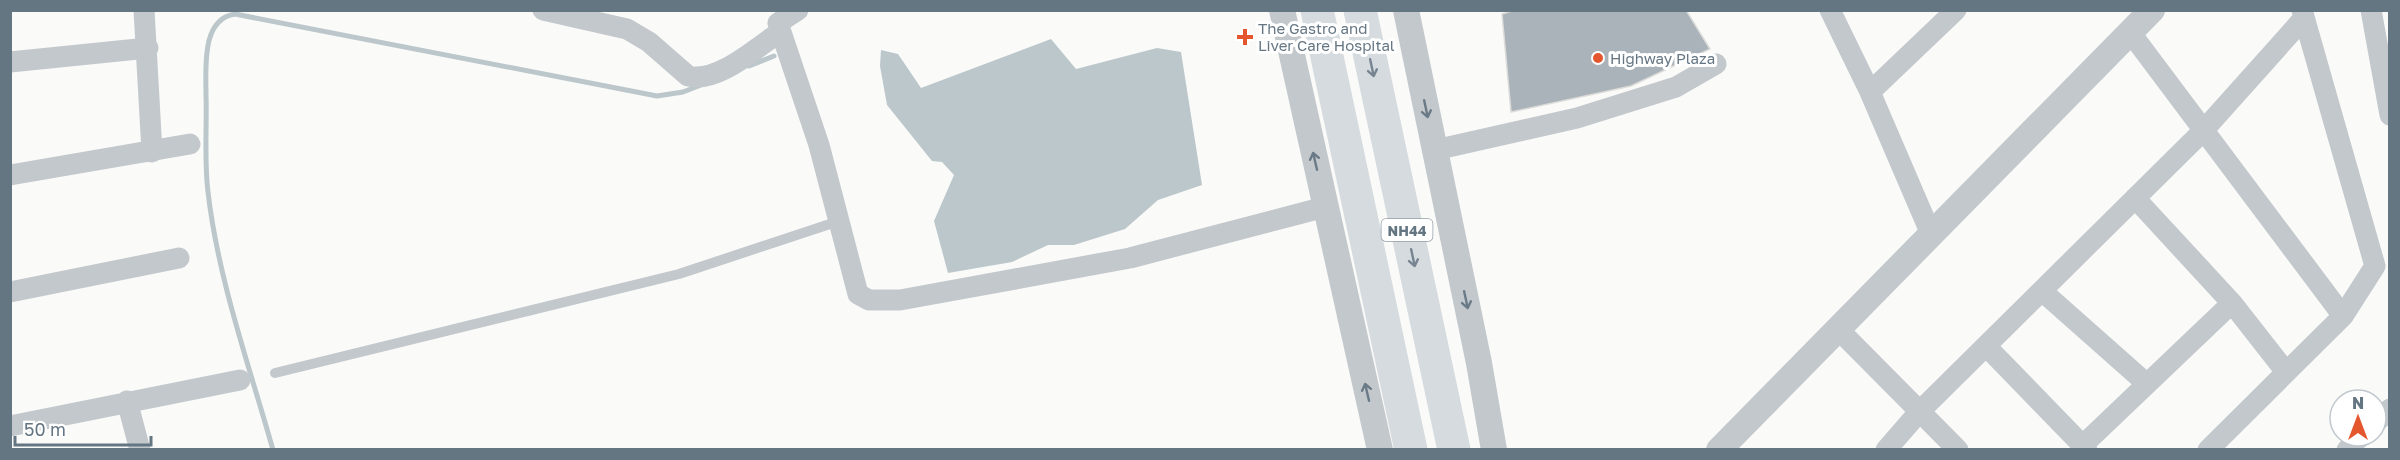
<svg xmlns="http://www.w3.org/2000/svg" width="2400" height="460" viewBox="0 0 2400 460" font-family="'Golos Text',sans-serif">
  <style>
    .water { fill: #bbc7cb }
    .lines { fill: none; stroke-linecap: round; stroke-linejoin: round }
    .stream { stroke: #bbc7cb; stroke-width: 5 }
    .building { fill: #aab3b9; stroke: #dcdcda; stroke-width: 1.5 }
    .service { stroke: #c3c8cc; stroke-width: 10 }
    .minor { stroke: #c3c8cc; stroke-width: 21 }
    .tertiary { stroke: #c3c8cc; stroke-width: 26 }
    .trunk { stroke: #d6dbdf; stroke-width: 33 }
    .oneway { stroke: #768591 }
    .oneway2 { stroke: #6a7a87 }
    .poi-dot { fill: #e4572e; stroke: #fff; stroke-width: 2 }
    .labels { text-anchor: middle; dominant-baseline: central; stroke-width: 6; stroke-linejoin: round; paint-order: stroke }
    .shield { fill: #fff; stroke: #939fa8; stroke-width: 1.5 }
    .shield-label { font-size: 14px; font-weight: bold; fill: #657683 }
    .poi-label { font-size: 15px; fill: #657683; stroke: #fff; text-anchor: start }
  </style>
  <rect width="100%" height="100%" fill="#fafaf8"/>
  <path class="water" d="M1051,39l25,30 81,-21 24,4 21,133 -44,15 -33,29 -51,16h-26l-36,17 -64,11 -14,-52 20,-46 -12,-13 -10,-1 -45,-56 -7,-39 1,-16 17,4 23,34z"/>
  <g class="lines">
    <path class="stream" d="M749,66l25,-10
      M273,450c-24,-85 -55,-171 -65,-258 -4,-31 -1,-65 -2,-97 0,-27 -5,-76 29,-81l422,82 26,-4 18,-7"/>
  </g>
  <path class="building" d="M1515,10h171l24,39 -79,37 -120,26 -9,-98z"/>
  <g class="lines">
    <path class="service" d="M275,373l404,-99 160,-53"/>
    <path class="minor" d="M144,10l8,142
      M543,10l84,19 22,13 39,34c29,8 69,-29 92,-44
      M798,10l-20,13 41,122 39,149 11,6h31l230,-42 195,-51
      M1830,10l40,82 61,142
      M2302,10l73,256 -32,50
      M2371,10l19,105
      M2130,32l213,284 -135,134
      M10,62l138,-14
      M1870,92l86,-82
      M1435,150l142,-32 99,-31 40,-23
      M10,175l180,-31
      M2135,198l97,105 54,69
      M2042,291l105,93
      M10,292l169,-34
      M1838,329l120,121
      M1986,346l101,104
      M127,401l13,49
      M2376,422l14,-13
      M10,426l230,-46
      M2083,445l149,-142
      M1886,450l33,-38 283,-280 102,-114
      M2347,450l14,-14"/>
    <path class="tertiary" d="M1282,10l98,440
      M1406,10l73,353 15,87
      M1719,450l433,-440"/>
    <path class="trunk" d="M1317,10l94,440
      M1360,10l94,440"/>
  </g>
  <defs><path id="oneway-shaft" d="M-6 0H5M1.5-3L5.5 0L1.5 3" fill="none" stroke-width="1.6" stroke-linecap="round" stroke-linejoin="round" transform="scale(1.5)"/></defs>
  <g class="oneway">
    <use href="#oneway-shaft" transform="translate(1372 68) rotate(78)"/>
    <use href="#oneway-shaft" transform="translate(1413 258) rotate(78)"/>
  </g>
  <g class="oneway2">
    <use href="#oneway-shaft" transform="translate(1426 109) rotate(78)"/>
    <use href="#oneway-shaft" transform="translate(1315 161) rotate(-103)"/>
    <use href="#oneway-shaft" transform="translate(1466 300) rotate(78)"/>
    <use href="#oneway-shaft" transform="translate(1367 392) rotate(-103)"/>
  </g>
  <g class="poi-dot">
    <path d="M1242 28h6v6h6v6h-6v6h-6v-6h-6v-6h6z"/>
    <circle cx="1598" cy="58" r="6"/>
  </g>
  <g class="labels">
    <rect class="shield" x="1381.5" y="219" width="51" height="22" rx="4.5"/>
    <g class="shield-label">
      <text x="1407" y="230">NH44</text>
    </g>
    <g class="poi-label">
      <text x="1258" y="28">The Gastro and<tspan x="1258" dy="17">Liver Care Hospital</tspan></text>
      <text x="1610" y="58">Highway Plaza</text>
    </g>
  </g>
  <rect width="2400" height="460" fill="none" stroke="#657683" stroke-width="24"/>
  <g transform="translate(2358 418)"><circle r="28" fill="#ffffff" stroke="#c1c8cd" stroke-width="1.5"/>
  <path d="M0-4.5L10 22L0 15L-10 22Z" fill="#e4572e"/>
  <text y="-9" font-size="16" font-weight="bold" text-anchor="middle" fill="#657683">N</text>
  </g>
  <path d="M15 436v9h136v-9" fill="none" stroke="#657683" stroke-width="3"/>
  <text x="24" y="436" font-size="18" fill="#657683" stroke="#ffffff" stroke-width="4.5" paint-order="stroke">50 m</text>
</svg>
